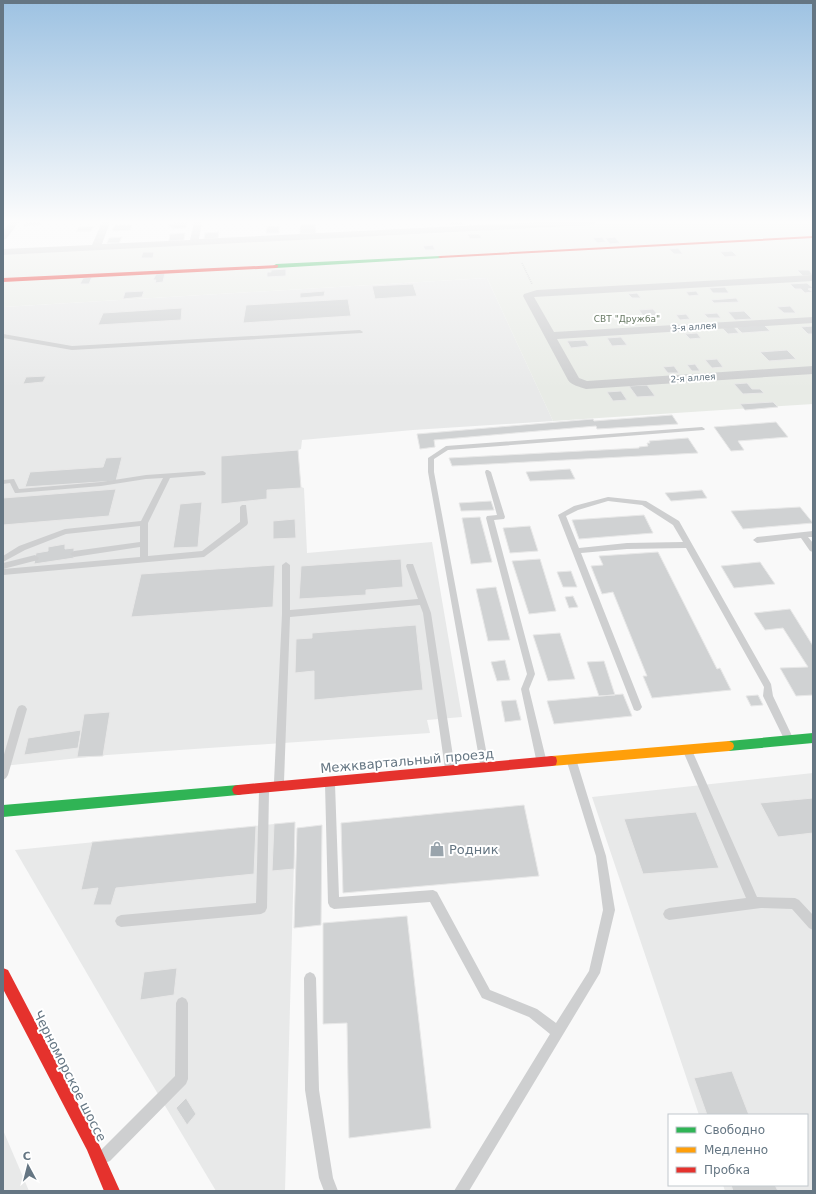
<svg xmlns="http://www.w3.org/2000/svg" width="816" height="1194" viewBox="0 0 816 1194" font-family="'DejaVu Sans',sans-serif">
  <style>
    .built { fill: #e8e9e9 }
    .green { fill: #e8ebe6 }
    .building { fill: #d0d2d3; stroke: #e8e8e8 }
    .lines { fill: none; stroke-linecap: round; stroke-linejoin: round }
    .path { stroke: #cbcccd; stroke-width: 1.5; stroke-dasharray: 1 1; stroke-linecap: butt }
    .lane { fill: #cecfd0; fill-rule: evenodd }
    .street { fill: #cecfd0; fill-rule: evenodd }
    .fast { fill: #30b455; fill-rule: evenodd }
    .slow { fill: #ff9f0a; fill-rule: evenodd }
    .jam { fill: #e5322d; fill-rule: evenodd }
    .labels { text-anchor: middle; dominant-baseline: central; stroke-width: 4; stroke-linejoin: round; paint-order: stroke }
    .far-park-label { font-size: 9px; fill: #687a64; stroke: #fff }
    .far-street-label { font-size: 9px; fill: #657683; stroke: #fff }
    .near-street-label { font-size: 13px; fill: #657683; stroke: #fff }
    .near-poi-label { font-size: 13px; fill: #657683; stroke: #fff; text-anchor: start }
  </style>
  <rect width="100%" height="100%" fill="#f9f9f9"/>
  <path class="built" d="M487,278l66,143 -140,9 -111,10 -1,9 -3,1 3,37 3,1 3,65 125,-11 30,175 -35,3 3,13 -323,22 -104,11v-459z
    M813,773v418h-88l-2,-6h84v-70h-108l-107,-318z
    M295,822l-10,369h-69l-82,-137 -119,-204z
    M3,1130l26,61h-26z"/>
  <path class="green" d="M629,222h184v182l-260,17 -66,-143 -484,29v-52l184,-11 256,-11z"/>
  <path class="building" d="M26,222h16l-2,3 -17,1z
    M174,222h13l-1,6 -14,1 1,-2h-4l1,-3h4z
    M449,222h14l2,2 -15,1z
    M315,224l1,9 -16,1v-9z
    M115,225h17l-2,5 -18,1z
    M94,226l-3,5h-15l3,-4z
    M267,226h12v7h-13z
    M219,232l-1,6 -14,1 1,-6z
    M185,233l-1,7 -15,1 1,-7z
    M467,234h12l3,4 -12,1z
    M122,237l-3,6h-12l2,-5z
    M602,237l4,5 -9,1 -4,-5z
    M615,237l5,6 -10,1 -5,-6z
    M433,245l2,5h-10l-2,-4z
    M678,248l5,6h-9l-5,-5z
    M732,251l5,5 -12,1 -5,-5z
    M143,252h11l-1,6h-12z
    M286,269v7l-19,1v-5h4v-2z
    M797,270h12l4,5 -10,1z
    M165,273l-2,9 -8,1 1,-3h-3l3,-6z
    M92,277l-3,7h-9l3,-6z
    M807,283l6,5 -5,1 5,3 -8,1 -4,-4h-6l-5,-5z
    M413,284l4,12 -42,3 -3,-13z
    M725,287l4,6h-16l-4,-5z
    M144,291l-2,6 -19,2 2,-7z
    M325,291l-1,5 -24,2v-5z
    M696,291l3,4 -10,1 -3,-4z
    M637,293l4,5h-9l-4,-4z
    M736,298l3,4 -25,1 -3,-3z
    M348,299l3,17 -108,7 3,-18z
    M790,306l6,7h-12l-7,-6z
    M182,308l-1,12 -83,5 5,-12z
    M653,309l6,7 -15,1 -5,-7z
    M744,311l8,8 -17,1 -7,-8z
    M717,313l4,5h-13l-4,-4z
    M686,314l4,5 -10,1 -4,-5z
    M764,325l6,6 -28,2 -6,-6z
    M813,326v8h-5l-7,-7z
    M734,327l5,6 -11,1 -6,-6z
    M697,333l4,5 -11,1 -5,-5z
    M621,337l6,8 -15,1 -5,-8z
    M585,340l4,6 -18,2 -4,-7z
    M787,350l9,9 -27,2 -9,-9z
    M717,359l6,8 -11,1 -7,-8z
    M695,364l5,7h-8l-5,-6z
    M674,366l5,7h-11l-5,-6z
    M46,376l-3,6 -20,2 3,-7z
    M747,383l5,6h8l4,4 -21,1 -9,-10z
    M647,385l8,11 -18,1 -8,-11z
    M621,391l6,9 -14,1 -6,-9z
    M773,402l5,5 -33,3 -5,-6z
    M672,415l6,9 -81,5 -1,-3 -162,14 1,7 -15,2 -3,-15 176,-15 1,2z
    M776,422l12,15 -50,4 6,9 -13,1 -17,-24z
    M688,438l10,15 -246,13 -3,-8 190,-10v-1l9,-1 -1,-3h3l-1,-2z
    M298,450l3,38 -34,2v9l-46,5v-48z
    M122,457l-6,24 -91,6 5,-15 73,-5 3,-9z
    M570,469l5,10 -45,2 -4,-9z
    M116,489l-7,27 -106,9v-27z
    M702,490l5,8 -36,3 -6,-8z
    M491,501l3,9 -33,1 -2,-8z
    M202,502l-4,45 -25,1 7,-44z
    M800,507l13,16 -70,6 -12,-18z
    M644,515l9,18 -74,6 -7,-19z
    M480,517l12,45 -21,2 -9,-46z
    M295,519l1,19 -23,1v-18z
    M530,526l8,25 -28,2 -7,-25z
    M65,544v5l9,-1v10l-40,6 2,-11 12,-2v-4z
    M658,552l59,117 3,-1 11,22 -79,8 -9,-22h4l-34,-84 -11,2 -11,-28 12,-1 -4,-9z
    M401,559l2,28 -37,3v5l-67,4 2,-33z
    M540,559l16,52 -27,3 -17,-53z
    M760,562l15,22 -41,4 -13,-22z
    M275,565l-2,42 -142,10 10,-43z
    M571,571l6,16h-14l-6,-15z
    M496,587l14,53 -22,1 -12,-52z
    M573,596l5,11 -9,1 -4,-11z
    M790,609l23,37v49l-17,1 -16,-28 28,-1 -25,-39 -18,2 -11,-17z
    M416,625l7,65 -109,10v-29l-19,2 1,-34 16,-1v-5z
    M560,633l15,46 -27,2 -15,-46z
    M505,660l5,20 -13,1 -6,-19z
    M604,661l11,34 -16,1 -12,-34z
    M623,694l9,22 -78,8 -7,-23z
    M758,695l5,10 -12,1 -5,-10z
    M516,700l5,20 -16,2 -4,-21z
    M110,712l-7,44 -26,1 7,-43z
    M81,730l-3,18 -54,7 4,-17z
    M813,798v35l-35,4 -18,-34z
    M524,805l15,71 -196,17 -2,-70z
    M696,812l23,56 -76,6 -19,-55z
    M295,822l-1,47 -22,2 2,-47z
    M322,825l-1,100 -27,3 3,-100z
    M256,826l-2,48 -138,14 -5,17h-18l5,-17 -17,2 11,-48z
    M407,916l24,212 -82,10 -2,-115 -24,1v-101z
    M177,968l-3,27 -34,5 4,-28z
    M732,1071l17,44h-42l-13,-37z
    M186,1098l10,16 -9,11 -11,-17z
    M731,1185h44l3,6h-45z"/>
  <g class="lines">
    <path class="path" d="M522,263l10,21"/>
    <path class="lane" d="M360,330l3,2 -1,1 -290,17 -69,-12v-4l69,12z
      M702,427l3,2 -1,1 -256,20 -14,9v13l55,294 -2,3 -3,2 -3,-2 -53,-297v-14l18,-12z
      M486,470h2l3,2 14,45 -1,2 -10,1 41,154 -6,15 17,70 -2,3 -3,2 -3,-2 -2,-3 -15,-70 6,-15 -41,-156 1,-2 10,-1 -12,-43z
      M203,471l3,2 -1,2 -35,3 -22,45v33l54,-5 38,-29v-15l2,-2h4l2,18 -1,2 -43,32 -201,18v-6l137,-12v-10l-66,10 -4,-3 4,-3 66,-9v-16l-74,8 -41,16 -22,12v-6l16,-10 46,-17 76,-8 22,-43 -17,1 -45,7 -84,7h-2l-5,-10 -7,1v-4l11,-1 5,10 82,-7 45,-7z
      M608,497l38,4 33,20 92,163 2,12 20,42 -2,3 -3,1 -3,-1 -22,-45 1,-9 -78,-139 -59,1 -46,4 61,154 -2,3 -3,1 -3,-1 -76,-195 16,-9zM608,501l34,4 31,20 10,17 -56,1 -48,5 -13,-32 12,-6z
      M813,531v6h-5l5,6v9l-3,-1 -9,-13 -44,5 -4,-3 4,-3z
      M35,555l4,3 -1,2 -35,9v-6z
      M286,562l4,3v45l128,-11 -12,-33 1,-2h6l18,49 24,156 -2,3 -3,2 -3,-2 -2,-3 -22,-156 -3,-8 -130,12 -6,165 -1,3 -4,2 -4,-2 -1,-3 8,-168v-49z
      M22,705l3,1 2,3 -19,66 -2,3 -3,2v-22l14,-49 2,-3z
      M688,747l3,1 66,149 38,1 4,2 14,15v15l-4,-2 -17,-19 -31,-1 -92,12 -4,-2 -2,-4 2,-4 4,-2 77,-10 -63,-147 2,-3z
      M572,757l3,2 2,3 29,94 9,54 -15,63 -131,218h-15l96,-157 -21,-17 -47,-19 -52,-96 -96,7 -4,-2 -2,-4 -3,-119 1,-3 4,-2 4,2 1,3 4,113 94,-7 4,2 53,98 47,19 19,14 33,-52 14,-61 -7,-54 -29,-94 2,-3z
      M264,786l4,2 1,3 -2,117 -2,4 -4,2 -140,13 -4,-2 -2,-4 2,-4 4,-2 135,-12 3,-112 1,-3z
      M310,972l4,2 2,4 3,112 14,88 5,13h-14l-5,-13 -14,-88 -1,-112 2,-4z
      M182,997l4,2 2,4v76l-2,5 -76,77 -5,2 -5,-2 -2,-5 2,-5 75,-75 1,-73 2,-4z"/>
    <path class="street" d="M10,222h9l-13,17 -3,1v-9z
      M102,222h8l-8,22 88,-4 4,-18h8l-3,17 340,-17h57l-4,3 -589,30v-6l89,-4z
      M813,275v6l-279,16 20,35 259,-15v6l-256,16 22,39 8,3 226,-15v8l-227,15c-6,-2 -15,-4 -18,-9l-45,-84 1,-2 13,-4z"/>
    <path class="fast" d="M440,256l2,1v1l-166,10 -3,-2 3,-2z
      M813,733v10l-84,8 -4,-2 -1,-3 1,-3 4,-2z
      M238,785l4,1 2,4 -2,4 -4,1 -235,22v-12z"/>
    <path class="slow" d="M729,741l4,2 1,3 -1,3 -4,2 -177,15 -4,-1 -1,-4 1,-4 4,-1z"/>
    <path class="jam" d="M813,236v2l-373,20 -2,-1 2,-1z
      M278,265v2l-2,1 -273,14v-4z
      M552,756l4,1 1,4 -1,4 -4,1 -314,29 -4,-1 -2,-4 2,-4 4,-1z
      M3,968l5,2 89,170 23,51h-16l-17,-41 -84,-161z"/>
  </g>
  <linearGradient id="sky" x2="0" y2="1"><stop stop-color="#9dc2e2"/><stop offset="0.57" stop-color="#fcfcfc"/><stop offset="1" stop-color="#fcfcfc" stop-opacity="0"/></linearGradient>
  <rect width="816" height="389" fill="url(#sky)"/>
  <defs>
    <g id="shop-bare" transform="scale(1.2)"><path d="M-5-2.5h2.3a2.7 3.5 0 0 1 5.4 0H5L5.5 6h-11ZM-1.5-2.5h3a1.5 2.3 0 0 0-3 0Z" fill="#99a4ac" stroke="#fff" stroke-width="2.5" paint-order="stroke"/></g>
  </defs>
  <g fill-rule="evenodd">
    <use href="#shop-bare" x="437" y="849"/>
  </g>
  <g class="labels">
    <g class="far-park-label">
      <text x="627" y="319">СВТ "Дружба"</text>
    </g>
    <g class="far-street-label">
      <text transform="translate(694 327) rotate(-4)">3-я аллея</text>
      <text transform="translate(693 378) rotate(-4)">2-я аллея</text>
    </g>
    <g class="near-street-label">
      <text transform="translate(407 761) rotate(-5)">Межквартальный проезд</text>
      <text transform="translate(70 1076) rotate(63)">Черноморское шоссе</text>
    </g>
    <g class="near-poi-label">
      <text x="449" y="849">Родник</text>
    </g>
  </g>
  <rect width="816" height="1194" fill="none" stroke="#657683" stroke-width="8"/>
  <rect x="668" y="1114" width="140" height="72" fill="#ffffff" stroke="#c1c8cd"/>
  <rect x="676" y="1127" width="20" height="6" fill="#30b455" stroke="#c1c8cd"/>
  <text x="704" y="1134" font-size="12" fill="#657683">Свободно</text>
  <rect x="676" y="1147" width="20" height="6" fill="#ff9f0a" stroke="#c1c8cd"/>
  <text x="704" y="1154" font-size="12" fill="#657683">Медленно</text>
  <rect x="676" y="1167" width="20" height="6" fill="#e5322d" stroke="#c1c8cd"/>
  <text x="704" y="1174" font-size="12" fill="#657683">Пробка</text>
  <g transform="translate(28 1166) rotate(353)" stroke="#ffffff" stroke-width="3" paint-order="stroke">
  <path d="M0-3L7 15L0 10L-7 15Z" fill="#657683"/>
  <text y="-6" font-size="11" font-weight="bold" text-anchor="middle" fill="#657683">С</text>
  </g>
</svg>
